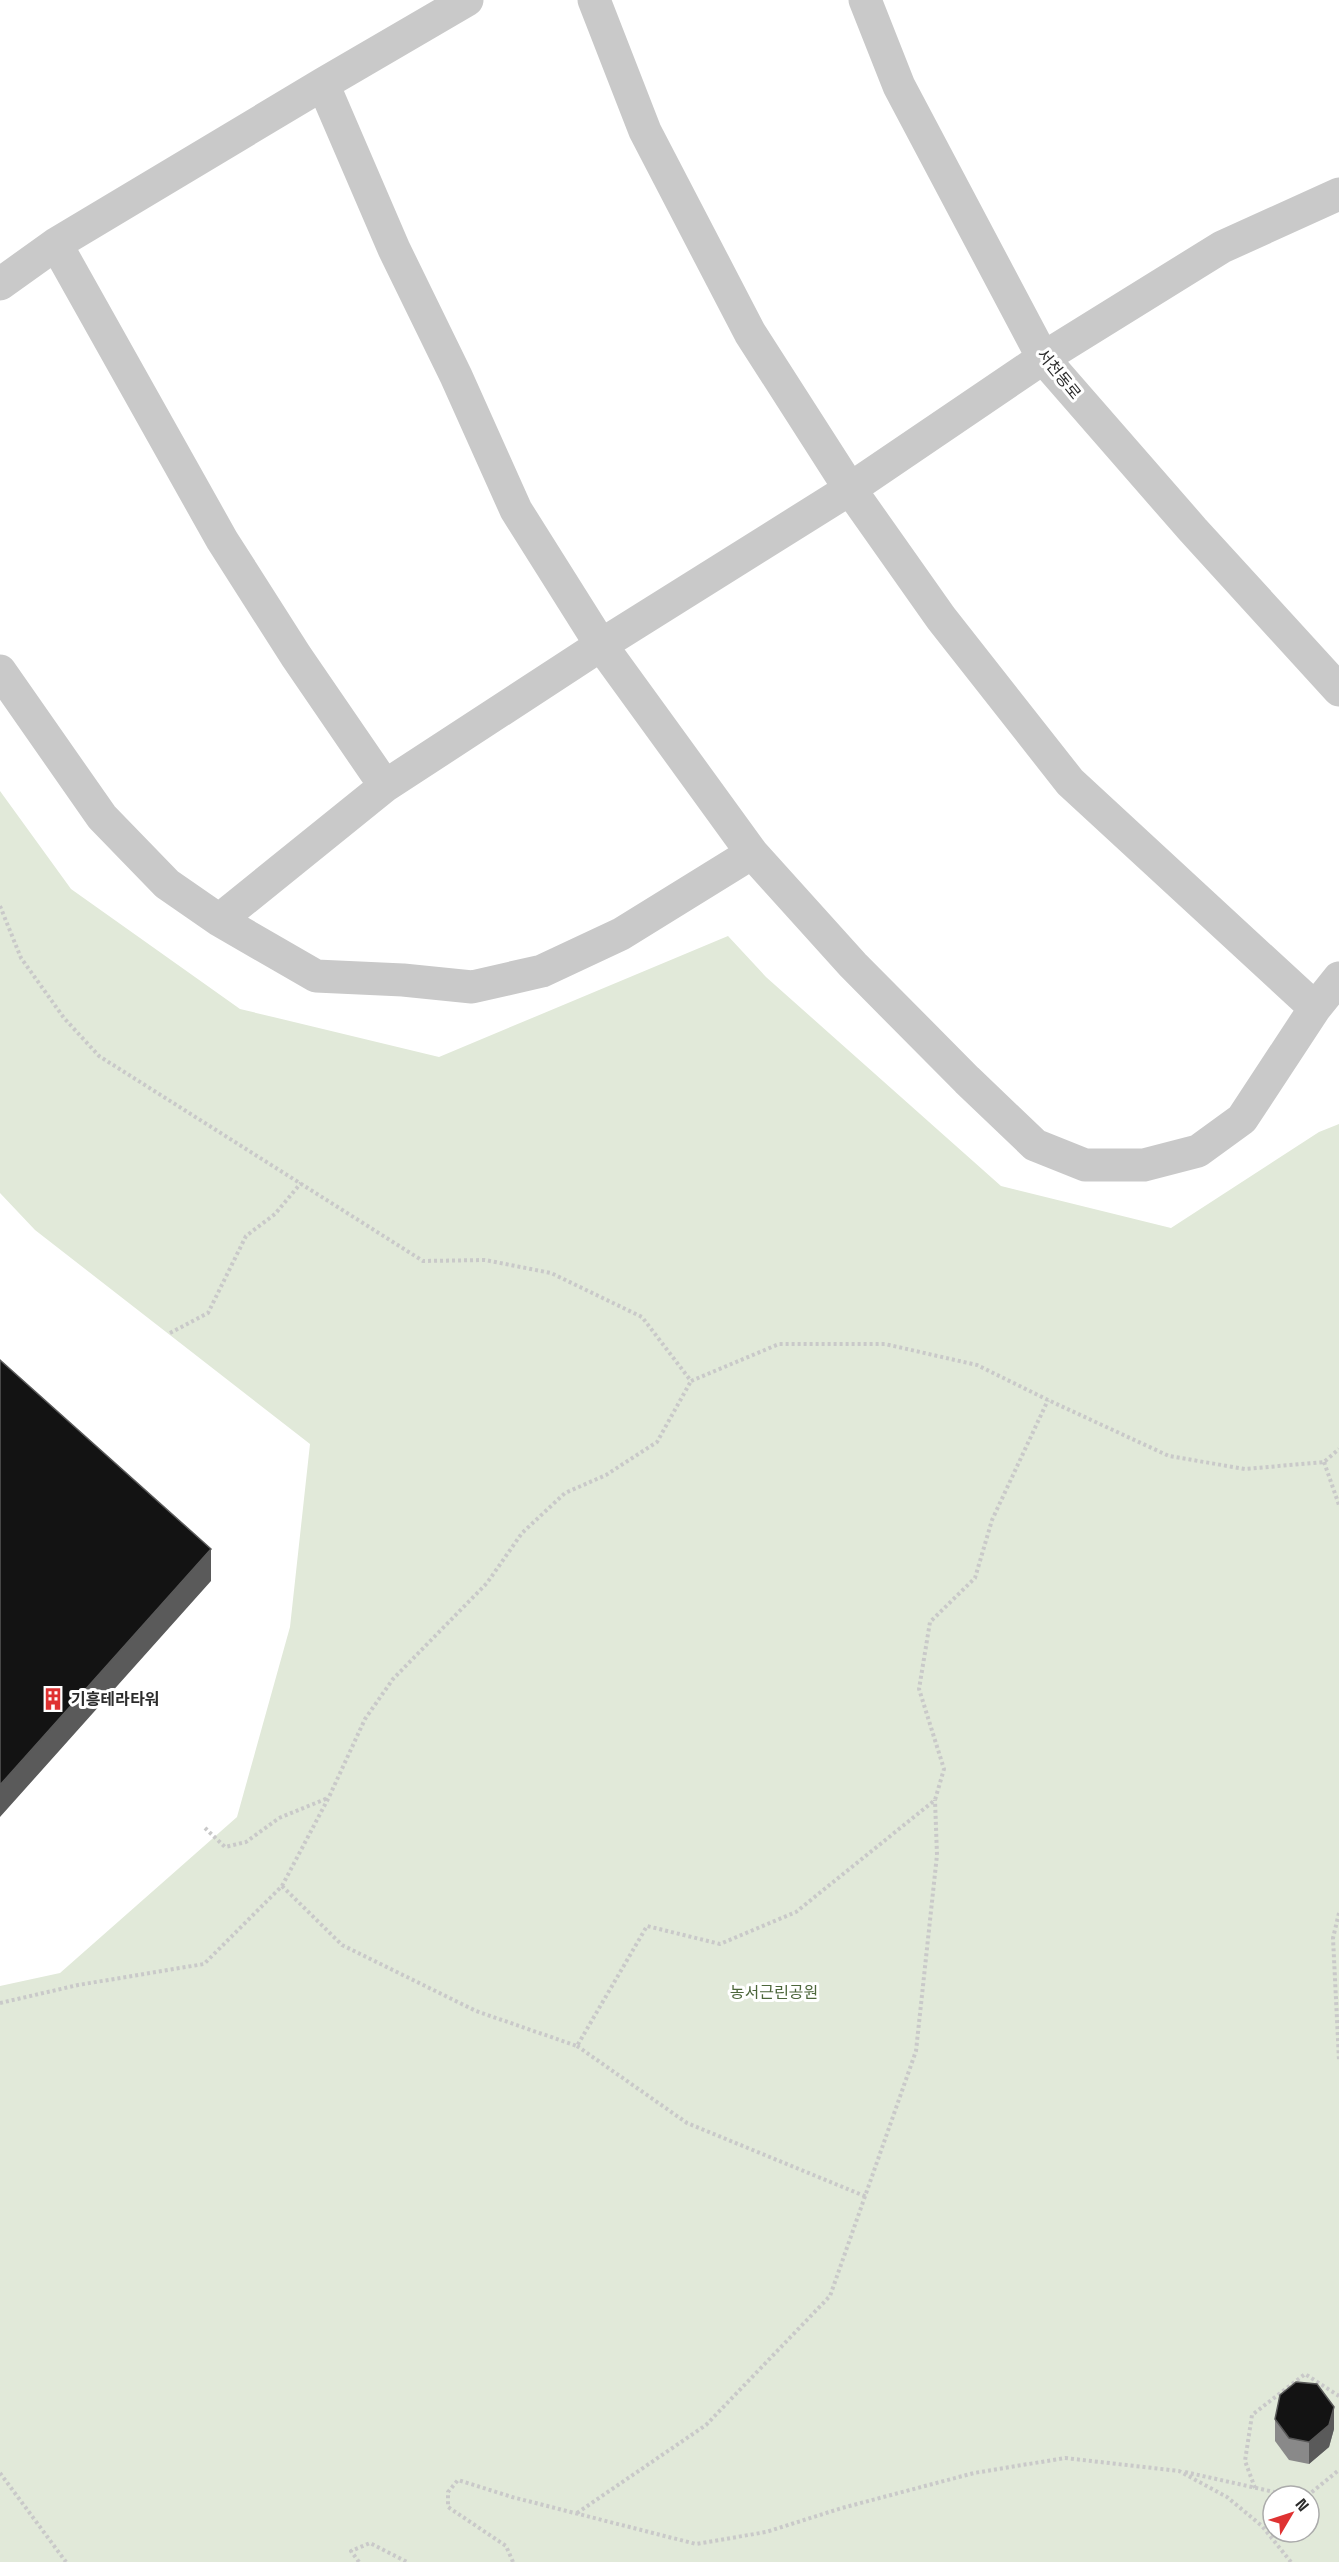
<svg xmlns="http://www.w3.org/2000/svg" width="1339" height="2562" viewBox="0 0 1339 2562" font-family="'Space Grotesk','Noto Sans KR',sans-serif">
  <style>
    .green { fill: #e1e9d9; fill-rule: evenodd }
    .lines { fill: none; stroke-linecap: round; stroke-linejoin: round }
    .path { stroke: #c9c9c9; stroke-width: 4; stroke-dasharray: 3 3; stroke-linecap: butt }
    .minor { stroke: #c9c9c9; stroke-width: 33 }
    .wall { fill: #898989 }
    .shaded-wall { fill: #5a5a5a }
    .building { fill: #131313; stroke: #5a5a5a; stroke-width: 1.5 }
    .labels { text-anchor: middle; dominant-baseline: central; stroke-width: 6; stroke-linejoin: round; paint-order: stroke }
    .street-label { font-size: 16px; fill: #2c2c2c; stroke: #fff }
    .poi-label { font-size: 16px; font-weight: bold; fill: #2c2c2c; stroke: #fff; text-anchor: start }
    .park-label { font-size: 16px; fill: #4c663b; stroke: #fff }
  </style>
  <rect width="100%" height="100%" fill="#fff"/>
  <path class="green" d="M0,791l71,98 169,120 199,48 289,-121 38,41 235,209 170,42 148,-96 20,-8v1438h-1339v-576l60,-13 177,-156 53,-190 20,-183 -275,-214 -35,-37zM1273,2496h36v36h-36z"/>
  <g class="lines">
    <path class="path" d="M0,906l21,52 43,60 35,38 324,205 62,-1 66,13 91,44 49,64 88,-37h106l92,21 71,35 121,56 76,13 79,-7 15,-13
      M170,1333l38,-20 38,-77 29,-22 26,-31
      M1324,1462l15,43
      M205,1828l20,19 21,-5 33,-24 49,-20
      M282,1886l60,59 134,66 101,35 70,-120 73,18 76,-32 139,-112 9,-31 -25,-80 11,-67 45,-44 17,-58 56,-120
      M1339,1913l-6,25 6,122
      M0,2003l78,-18 126,-21 78,-78 47,-89 36,-78 28,-40 94,-96 35,-50 43,-40 41,-18 51,-33 34,-61
      M577,2046l110,77 180,74
      M1185,2472l107,24
      M0,2473l66,89
      M1255,2488l-10,-27 7,-46 53,-41 34,22
      M1307,2496l32,-26
      M577,2513l129,-88 124,-129 86,-245 21,-196 -2,-55
      M359,2562l-8,-11 19,-8 37,19
      M513,2562l-7,-16 -58,-39v-15l10,-12 54,17 184,47 70,-12 76,-24 132,-35 91,-15 114,13 48,26 35,29 29,36"/>
    <path class="minor" d="M594,0l51,131 105,202 100,156 91,129 129,164 245,226
      M865,0l34,86 144,272 150,172 146,160
      M323,84l71,165 62,127 60,134 85,135 151,208 101,112 114,115 68,65 50,20h59l54,-14 44,-32 73,-111 24,-30
      M56,244l166,296 74,116 89,130
      M0,284l56,-40 267,-160 144,-84
      M0,671l102,146 65,67 52,36 97,56 87,4 69,7 70,-16 79,-37 131,-81
      M219,920l166,-134 216,-141 249,-156 193,-131 179,-111 117,-53"/>
  </g>
  <path class="wall" d="M1275,2419l59,10 -5,18 -20,17 -20,-4 -14,-19z"/>
  <path class="shaded-wall" d="M211,1549v32l-211,236v-32z
    M1334,2407v22l-5,18 -20,17v-22z"/>
  <path class="building" d="M0,1360l211,189 -211,236z
    M1296,2382l21,2 17,23 -5,18 -20,17 -20,-4 -14,-19 5,-24z"/>
  <defs>
    <g id="building-bare" transform="scale(1.8)"><path d="M-4-6H4V6H1V3H-1V6H-4ZM-2.5-4.3h1.7v1.8h-1.7ZM.8-4.3h1.7v1.8H.8ZM-2.5-1h1.7V.8h-1.7ZM.8-1h1.7V.8H.8Z" fill="#df3232" stroke="#fff" stroke-width="2.5" paint-order="stroke"/></g>
  </defs>
  <g fill-rule="evenodd">
    <use href="#building-bare" x="53" y="1699"/>
  </g>
  <g class="labels">
    <g class="street-label">
      <text transform="translate(1059 374) rotate(51)">서천동로</text>
    </g>
    <g class="poi-label">
      <text x="71" y="1699">기흥테라타워</text>
    </g>
    <g class="park-label">
      <text x="774" y="1992">농서근린공원</text>
    </g>
  </g>
  <g transform="translate(1291 2514) rotate(51)"><circle r="28" fill="#ffffff" stroke="#ababab" stroke-width="1.5"/>
  <path d="M0-4.5L10 22L0 15L-10 22Z" fill="#df3232"/>
  <text y="-9" font-size="16" font-weight="bold" text-anchor="middle" fill="#2c2c2c">N</text>
  </g>
</svg>
